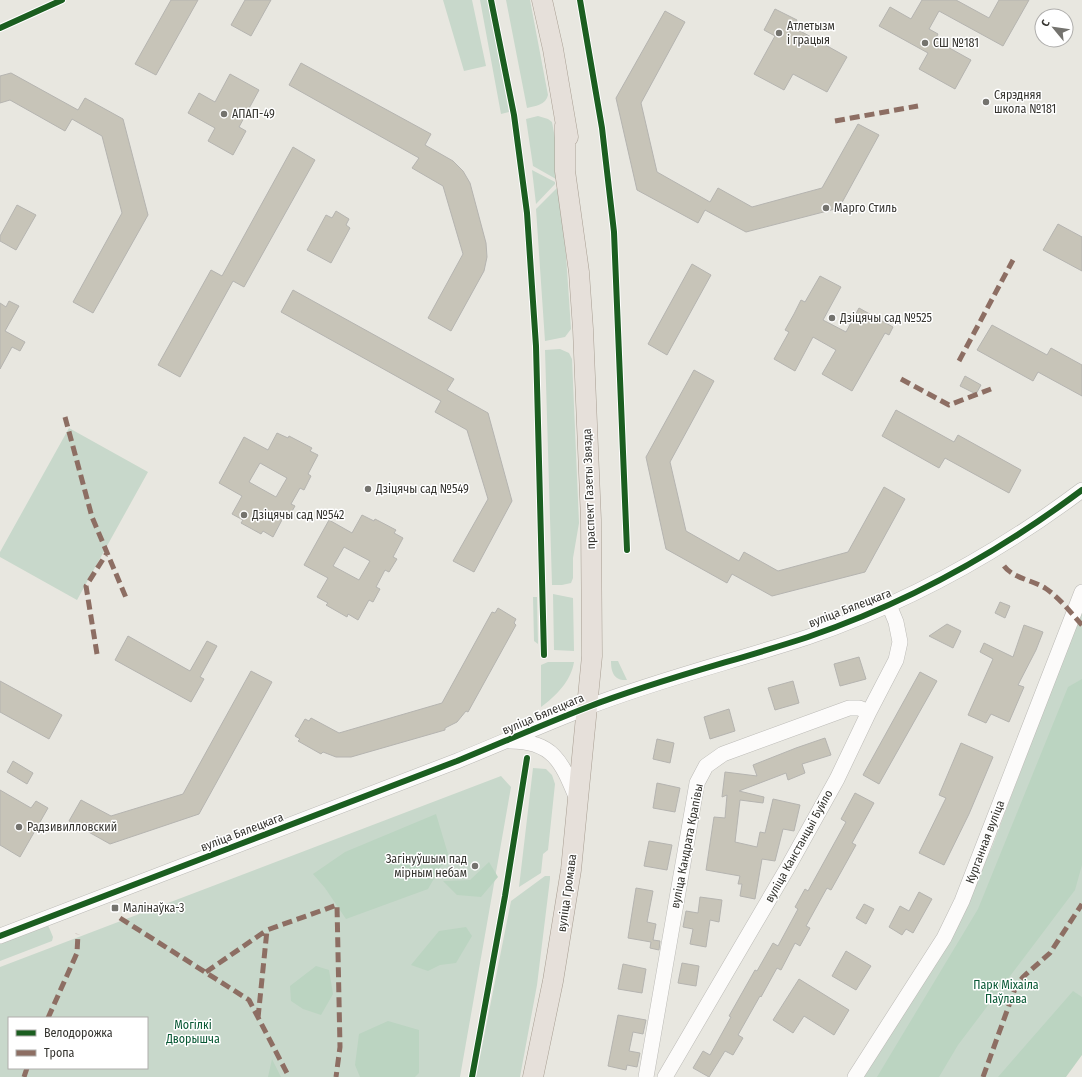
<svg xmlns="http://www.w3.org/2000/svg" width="1082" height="1077" viewBox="0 0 1082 1077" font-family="'Fira Sans Condensed',sans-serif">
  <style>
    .green { fill: #c8d8cb; fill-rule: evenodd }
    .forest { fill: #bbd4c1 }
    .building { fill: #c7c4b8; stroke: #b5b4b0; fill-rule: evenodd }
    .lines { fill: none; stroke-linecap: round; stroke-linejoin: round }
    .minor-casing { stroke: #bbbab6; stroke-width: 16 }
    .major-casing { stroke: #a89e92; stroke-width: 21 }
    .minor { stroke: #fcfbfa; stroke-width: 15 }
    .major { stroke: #e6e0da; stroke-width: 20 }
    .quiet { stroke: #8d6e63; stroke-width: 5; stroke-dasharray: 10 5; stroke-linecap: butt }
    .cycleway-casing { stroke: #fff; stroke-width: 8 }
    .cycleway { stroke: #1b5e20; stroke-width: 6 }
    .poi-dot { fill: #74736e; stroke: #fff; stroke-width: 1.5 }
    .labels { text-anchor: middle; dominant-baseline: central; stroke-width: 3; stroke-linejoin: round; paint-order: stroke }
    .poi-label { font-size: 12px; fill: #363530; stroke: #fff; text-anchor: start }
    .street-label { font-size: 12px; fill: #363530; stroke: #fff }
    .park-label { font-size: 12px; fill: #085834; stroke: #fff }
  </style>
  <rect width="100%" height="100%" fill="#e8e7e0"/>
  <path class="green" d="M443,0h29l14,66 -22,5z
    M480,0h8l21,112 -8,2z
    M506,0h24l18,95c-2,10 -13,11 -21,13z
    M538,116l10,3 4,3 3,16 1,41 -23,-13 -7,-47z
    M532,170l23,12v2l-19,20z
    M558,187l6,39 7,103 -6,8 -20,4 -9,-132z
    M560,349l9,4 3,6 7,164 -6,35v20l-2,5 -9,2h-10l-7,-235z
    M69,428l79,44 -71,128 -77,-43v-5z
    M553,594l20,4 1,53 -20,-1z
    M533,597h4l1,47 -4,-3z
    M1082,609v412l-48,56h-171l105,-176 24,-54z
    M611,661h7l9,19c-13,1 -16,-8 -16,-19z
    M548,662h26c-3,19 -18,34 -33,45v-42z
    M533,768l13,1 6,6 3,9 -7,66 -5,4 -2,19 -22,14z
    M501,776l10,11 -51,290h-460v-110zM9,1018h138v50h-138z
    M545,876h5v3l-13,106 -17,92h-44l35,-176z
    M48,925l5,12 -1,4 -52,20v-18z"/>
  <path class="forest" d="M1082,679v186l-7,25 -117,155 -19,32h-62l101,-168 90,-222z
    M436,814l12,40 -20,35 -82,30 -21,-31 -12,-14 32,-22z
    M489,862l9,15 -17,20 -24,-2 -14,-14 27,-1z
    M466,927l6,9 -16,27 -16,2 -12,6 -17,-6 28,-34z
    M316,966l13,4 4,24 -12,21 -18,-6 -12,-8 -1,-15z
    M1073,991l9,6v58l-16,22h-68z
    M388,1021l31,9v43l-4,4h-55l-5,-12 4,-31z
    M272,1059l9,18h-13z"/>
  <path class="building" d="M171,0h27l-42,75 -21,-11z
    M245,0h26l-20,36 -20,-11z
    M922,0h34l33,18 10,-18h30l-26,46 -64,-35 -10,18 9,5 -3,6 36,20 -16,29 -36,-20 9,-16 -49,-27 11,-19 21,12z
    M775,9l22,11 -4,7 54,30 -20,35 -34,-18 -9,16 -30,-16 21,-38 -11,-6z
    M665,11l20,11 -44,81 16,69 53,30 8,-14 34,19 70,-19 36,-64 21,11 -40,73 -93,24 -41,-22 -7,13 -61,-33 -21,-92z
    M301,63l130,71 -6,11 28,16 10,10 7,12 16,60 1,14 -3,14 -33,60 -23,-13 35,-64 -20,-68 -31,-18 7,-10 -130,-73z
    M11,73l67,37 7,-12 38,21 25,96 -55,98 -20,-11 49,-89 -20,-77 -30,-17 -7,12 -55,-31 -10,3v-27z
    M230,74l29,16 -20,37 7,4 -13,24 -25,-14 7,-13 -27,-15 11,-20 16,9z
    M293,147l22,13 -71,127 -11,-6 -53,96 -22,-12 53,-95 11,6z
    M17,205l19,10 -20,35 -16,-9v-5z
    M336,211l13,8 -3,6 4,3 -19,35 -24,-13 19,-35 6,3z
    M1058,224l24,13v34l-39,-21z
    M692,264l19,11 -44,80 -19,-11z
    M820,276l21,11 -18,33 23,12 13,-24 34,19 -4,8 -4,-2 -33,58 -30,-17 14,-24 -23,-13 -18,34 -21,-12 15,-27 -4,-2 9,-16 7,-14 4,2z
    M293,290l161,89 -7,11 41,23 24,88 -38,71 -21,-11 35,-62 -21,-69 -32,-18 6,-11 -160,-89z
    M9,301l10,5 -14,25 20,11 -5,9 -8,-4 -12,22v-66l6,4z
    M992,325l55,30 4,-7 31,17v31l-44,-24 -5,9 -56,-31z
    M694,370l20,11 -44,81 16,69 53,30 5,-9 34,19 70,-19 36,-65 21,12 -40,73 -93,24 -40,-22 -5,9 -61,-34 -20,-92z
    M965,376l16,9 -5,9 -16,-8z
    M896,410l58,32 4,-7 63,35 -12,23 -64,-35 -6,10 -57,-32z
    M277,433l11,5 1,-2 23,12 -2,3 8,4 -10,19 3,2 -7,14 -4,-2 -9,16 4,2 -8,14 -4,-2 -10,19 -10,-6 -2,3 -20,-11 2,-3 -11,-6 10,-18 -23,-13 25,-46 24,13zM260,463l27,15 -11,19 -27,-15z
    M362,515l12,6 1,-2 21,11 -2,3 9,5 -10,19 4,2 -8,13 -4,-2 -9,17 4,2 -7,13 -4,-2 -11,20 -10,-6 -1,3 -21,-12 2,-2 -11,-6 11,-19 -24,-13 25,-45 23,13zM344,547l26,14 -11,19 -26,-14z
    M1000,602l10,4 -5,12 -10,-5z
    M498,608l18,11 -2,4 2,2 -48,87 -2,-1 -9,11 -12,6v2l-94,27h-15l-13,-5 -2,2 -23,-13 2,-2 -5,-3 10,-17 4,2 2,-3 28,15 103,-30 50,-91 3,1z
    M947,624l14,7 -8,17 -24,-12z
    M1024,625l19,7 -7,18 -18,35 6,2 -15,35 -18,-8 -5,9 -18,-8 25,-56 -13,-7 4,-9 29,14z
    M128,636l62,35 17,-30 10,5 -17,31 4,2 -13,23 -76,-42z
    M859,657l7,22 -26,7 -6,-22z
    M251,671l21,11 -73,132 -89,30 -41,-23 12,-21 30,16 72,-22z
    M920,672l17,9 -58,103 -16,-9z
    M0,681l62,34 -13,24 -49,-27z
    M793,681l6,22 -24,7 -7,-22z
    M729,709l6,22 -25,8 -6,-22z
    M825,738l6,17 -29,9 3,9 -17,7 -2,-7 -47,18 25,6 -1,6 -23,-3 -5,42 22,5 3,-15 5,1 8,-34 27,6 -6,26 -11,-2 -8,32 -13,-2 -7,40 -15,-3 2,-12h-4l2,-8 -34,-6 8,-53 11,1 2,-23 -5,2 3,-25 32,4 -4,-11 43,-17z
    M657,739l17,4 -4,20 -17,-4z
    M961,743l32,14 -24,57 -25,51 -25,-12 27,-55 -7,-3z
    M13,761l20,12 -6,11 -20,-12z
    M657,783l23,5 -5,24 -22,-4z
    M0,790l31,18 5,-7 12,7 -28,49 -20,-12z
    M855,793l19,10 -22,40 4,2 -25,45 -4,-2 -21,38 4,2 -10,18 -5,-3 -14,27 -4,-2 -16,29 -1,-1 -22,39 5,3 -10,17 -8,-4 -16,26 -16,-9 10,-17 7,4 21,-38 -2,-1 26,-46 2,1 16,-28 5,3 20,-37 -3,-2 10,-18 3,2 38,-69 -5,-3z
    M649,841l23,4 -5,25 -23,-4z
    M636,888l17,3 -6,31 9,2 -3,16 7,1 -1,9 -9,-2 1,-6 -23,-4z
    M919,892l13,7 -19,34 -7,-4 -4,6 -13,-8 11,-21 9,5z
    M700,897l22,3 -3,22 -9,-2 -4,27 -16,-3 3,-15 -10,-2 3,-16 12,2z
    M864,904l10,5 -8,15 -10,-6z
    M846,951l25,15 -15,24 -24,-14z
    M682,963l17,3 -3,20 -18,-3z
    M623,964l23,5 -4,24 -24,-4z
    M799,979l50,31 -15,25 -30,-19 -11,17 -20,-13z
    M618,1015l28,5 -3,14 -10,-2 -4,19 11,2 -3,14 -10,-2 -1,5 -18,-4z"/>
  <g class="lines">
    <g class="minor-casing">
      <path id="minor" d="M510,741c44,0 52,22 67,58
        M0,936c152,-59 305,-116 457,-175 44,-18 87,-37 131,-54 72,-28 147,-46 220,-70 99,-34 190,-84 274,-147
        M646,1077l51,-294 9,-17 17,-12 126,-46h10l10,4
        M665,1077l123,-210 49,-88 32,-67 27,-52 4,-18 -4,-20 -7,-17
        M855,1077l89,-139 18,-37 120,-309"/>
    </g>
    <g class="major-casing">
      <path id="major" d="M542,0l11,49 15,88
        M533,1077l20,-96 18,-111 21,-214 -1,-136 -8,-191 -4,-57 -14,-101v-46"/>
    </g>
    <use href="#minor" class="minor"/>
    <use href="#major" class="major"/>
    <path class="quiet" d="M835,121l83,-15
      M959,361l54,-101
      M901,379l48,26 42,-16
      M65,417l27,100 35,83
      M1004,566c9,12 28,14 41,22 15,10 25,24 37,37
      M97,654l-11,-68 21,-33
      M120,918l129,82 40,77
      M206,972l61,-42
      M48,1018l29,-65 1,-19
      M258,1018l9,-88 70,-25 3,142 -4,30
      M24,1077l3,-9
      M983,1077l33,-91 7,-9 27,-24 32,-49"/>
    <g class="cycleway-casing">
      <path id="cycleway" d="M491,0l23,115 13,98 9,133 8,309
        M580,0l22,128 12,104 13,318
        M0,28l62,-28
        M0,936c152,-59 305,-116 457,-175 44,-18 87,-37 131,-54 72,-28 147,-46 220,-70 99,-34 190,-84 274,-147
        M472,1077l33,-181 22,-138"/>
    </g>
    <use href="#cycleway" class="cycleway"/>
  </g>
  <g class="poi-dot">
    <circle cx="779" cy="33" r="4"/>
    <circle cx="925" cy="43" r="4"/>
    <circle cx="986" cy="102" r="4"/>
    <circle cx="224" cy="114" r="4"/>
    <circle cx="826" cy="208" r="4"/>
    <circle cx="832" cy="318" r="4"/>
    <circle cx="368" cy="489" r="4"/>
    <circle cx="244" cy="515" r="4"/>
    <circle cx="19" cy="827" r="4"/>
    <circle cx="475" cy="866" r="4"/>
    <rect x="111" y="904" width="8" height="8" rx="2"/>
  </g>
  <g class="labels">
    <g class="poi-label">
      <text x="787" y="26">Атлетызм<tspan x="787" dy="14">і грацыя</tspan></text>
      <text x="933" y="43">СШ №181</text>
      <text x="994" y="95">Сярэдняя<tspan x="994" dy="14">школа №181</tspan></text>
      <text x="232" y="114">АПАП-49</text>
      <text x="834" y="208">Марго Стиль</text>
      <text x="840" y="318">Дзіцячы сад №525</text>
      <text x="376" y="489">Дзіцячы сад №549</text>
      <text x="252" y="515">Дзіцячы сад №542</text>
      <text x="27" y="827">Радзивилловский</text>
      <text x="467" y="859" text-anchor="end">Загінуўшым пад<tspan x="467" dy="14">мірным небам</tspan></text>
      <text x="123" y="908">Малінаўка-3</text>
    </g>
    <g class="street-label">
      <text transform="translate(589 489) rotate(-92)">праспект Газеты Звязда</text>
      <text transform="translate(850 608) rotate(-21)">вуліца Бялецкага</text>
      <text transform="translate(543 714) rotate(-23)">вуліца Бялецкага</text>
      <text transform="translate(242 832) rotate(-21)">вуліца Бялецкага</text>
      <text transform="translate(985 842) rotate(-69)">Курганная вуліца</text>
      <text transform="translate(687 846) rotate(-79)">вуліца Кандрата Крапівы</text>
      <text transform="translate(799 846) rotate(-61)">вуліца Канстанцыі Буйло</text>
      <text transform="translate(567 893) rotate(-82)">вуліца Громава</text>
    </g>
    <g class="park-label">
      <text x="1006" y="985">Парк Міхаіла<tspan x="1006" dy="14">Паўлава</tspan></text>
      <text x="193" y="1025">Могілкі<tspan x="193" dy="14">Дворышча</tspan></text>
    </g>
  </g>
  <rect x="8" y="1017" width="140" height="52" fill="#ffffff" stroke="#afaeac"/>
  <rect x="16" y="1030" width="20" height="6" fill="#1b5e20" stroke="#afaeac"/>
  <text x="44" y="1037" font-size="12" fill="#363530">Велодорожка</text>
  <rect x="16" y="1050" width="20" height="6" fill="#8d6e63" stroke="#afaeac"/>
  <text x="44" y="1057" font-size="12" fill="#363530">Тропа</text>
  <g transform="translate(1054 28) rotate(299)"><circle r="19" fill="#ffffff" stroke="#afaeac"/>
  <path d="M0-3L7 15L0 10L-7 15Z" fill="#74736e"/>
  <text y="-6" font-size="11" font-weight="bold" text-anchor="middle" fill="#363530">С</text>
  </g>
</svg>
